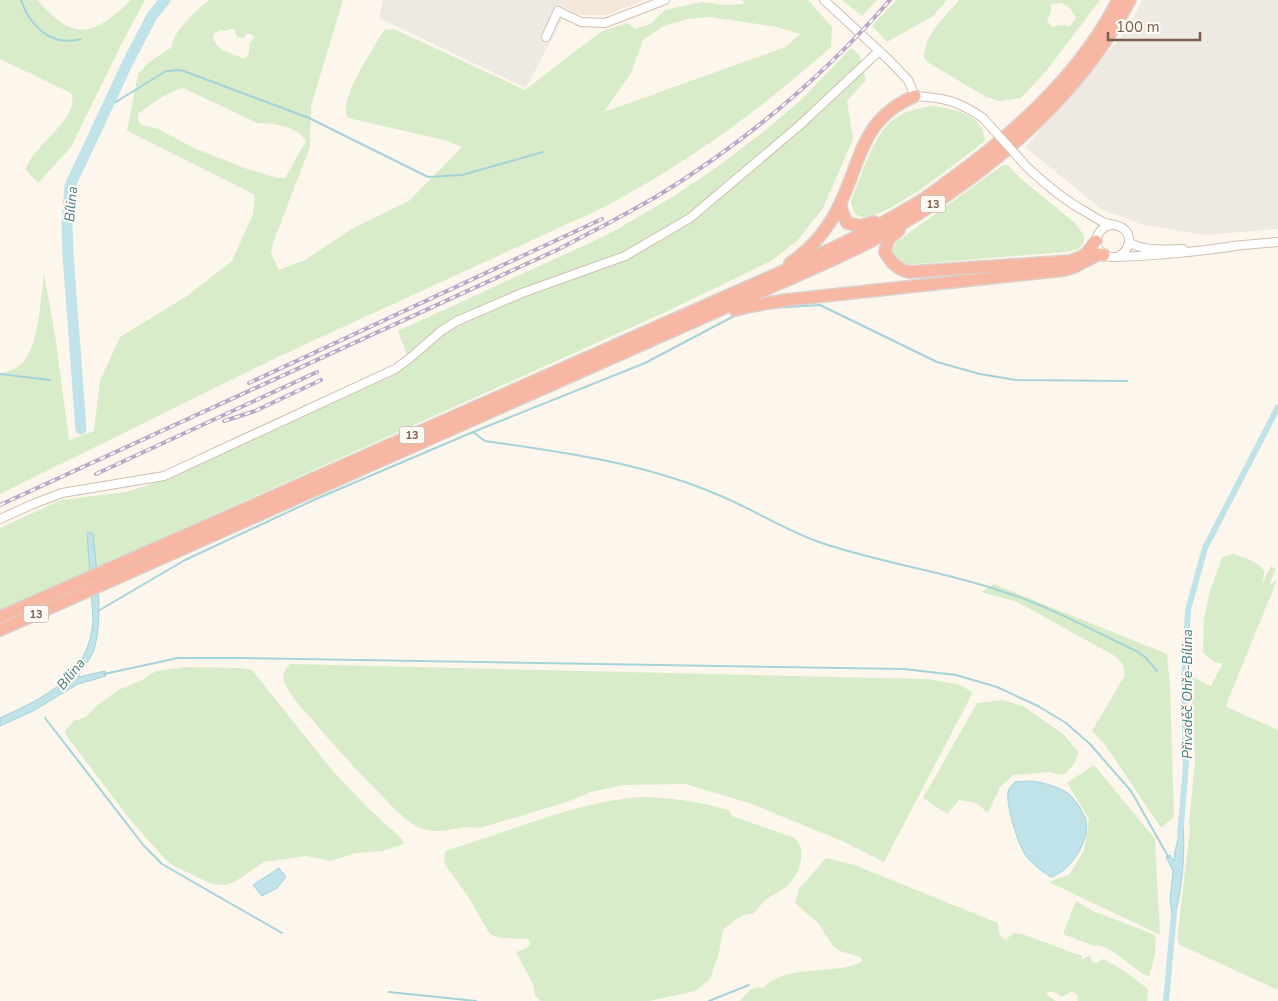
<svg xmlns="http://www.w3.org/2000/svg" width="1278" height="1001" viewBox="0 0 1278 1001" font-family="'Nunito Sans',sans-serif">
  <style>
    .residential { fill: #f5e8da }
    .industrial { fill: #efe9e4 }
    .green { fill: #d8ecc9; fill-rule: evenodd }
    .water { fill: #bfe3e8; stroke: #a5d3da }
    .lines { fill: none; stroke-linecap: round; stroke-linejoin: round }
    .stream { stroke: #a5d3da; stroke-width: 2 }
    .canal { stroke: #bfe3e8; stroke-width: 6 }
    .river { stroke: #bfe3e8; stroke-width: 11 }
    .minor-casing { stroke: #d1beb0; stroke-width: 10 }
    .highway-casing { stroke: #dad1cd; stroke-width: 14 }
    .minor { stroke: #fff; stroke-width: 8 }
    .highway { stroke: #f7b7a3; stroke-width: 11 }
    .rail-casing { stroke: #b9a8c9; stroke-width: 4 }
    .rail { stroke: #fffaf3; stroke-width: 2; stroke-dasharray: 5.5; stroke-linecap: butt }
    .minor-bridge-casing { stroke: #d1beb0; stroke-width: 10; stroke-linecap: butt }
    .minor-bridge { stroke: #fff; stroke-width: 8 }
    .labels { text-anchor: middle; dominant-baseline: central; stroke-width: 4; stroke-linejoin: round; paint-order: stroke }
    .shield { fill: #fffaf3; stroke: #a28b7f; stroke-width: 1 }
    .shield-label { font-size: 11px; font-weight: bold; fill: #7a5c4d }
    .water-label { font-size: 14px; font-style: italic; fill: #437c86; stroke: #fffaf3 }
  </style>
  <rect width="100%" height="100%" fill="#fdf6ec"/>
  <path class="residential" d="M567,0h78l-38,15h-27l-16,-8z"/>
  <path class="industrial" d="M383,0h184l-3,7 -1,10 -37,71 -147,-70z
    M1142,0h136v229l-73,6 -62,-10 -42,-16 -76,-62 102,-117z"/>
  <path class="green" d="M0,0h37c38,42 55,37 94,0h14l-21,39 -53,108 -33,36 -12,-13c4,-23 56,-52 45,-77l-71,-34z
    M209,0h134l-32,106 -1,41 -37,96 -2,10 8,17 26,-10 50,-33 54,-26 53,-54 -14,-6 -100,-23c-12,-15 27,-72 36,-88l10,-1 131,61 70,-54 8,-5 24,-8 8,6 15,-5 15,-14 37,-8 24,3 19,-1 -3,-4h66l24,27 -1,20c-71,63 -146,118 -231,162l-320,147 -280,138v-121c10,-1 21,-6 26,-15 13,-19 15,-61 18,-84l11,61 14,105 25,-9 6,-50 20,-44 67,-41 45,-35 21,-47 2,-19 -128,-64 11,-57 11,-12 23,-15c-1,-14 26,-38 37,-47zM710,17l67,10 23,7 -14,13 -182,65 27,-39 12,-33 21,-14 24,-7zM230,29h4l3,8 6,1 5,-5 5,2 1,3 -5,6v9l-4,6 -23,-9 -9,-10 1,-6 6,-4 7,1zM183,88l74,35c17,0 39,3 49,18l-21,37h-7l-31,-9 -53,-21 -36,-19 -17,-4 -3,-4v-7c14,-11 28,-21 45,-26z
    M842,0h35l-15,16z
    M896,0h51l-14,16 -46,26 -15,-16z
    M959,0h141l-53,70 -26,28 -21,3 -14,-4 -57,-34 -5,-5c0,-24 21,-41 35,-58zM1061,3l8,4 7,11 -6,8 -10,-1 -7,2 -6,-5 4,-11v-7z
    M851,48l8,6 7,26 -19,21 6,38 -30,69 -26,33 -26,20 -112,54 -564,253 -2,-35h-5l2,37 -90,40v-82l61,-28 65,-8 40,-13 244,-117 -12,-31 211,-97 65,-38 43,-29 50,-38 36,-31z
    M933,106c22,3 51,9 52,35 -24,18 -93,75 -121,76 -10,0 -12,-8 -13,-16 10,-24 23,-71 46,-84 11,-7 23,-9 36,-11z
    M1003,165h5l12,13 55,45 9,12v8l-6,6 -12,3 -162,13 -7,-6 -5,-9 6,-9z
    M1234,554c7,3 28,9 30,17 1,4 -2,10 -2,13l9,-18 5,3 -7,16 8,-5 -50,123v4l51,23v260l-100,-46 1,-3 -2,-1 13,-111 -1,-6 6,-61 -4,-86 20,10 12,-23c-8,2 -14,-5 -20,-11l1,-34 6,-27 12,-33 6,-3z
    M994,584l173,70 3,31 4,132 -13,11 -55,-82 -14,-15 33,-56 -2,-11 -8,-8 -98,-54 -36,-10z
    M290,664l636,15 31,5 16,8 -89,170 -42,-21 -93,-38 -64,-19 -61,1 -33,7 -24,10 -87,26c-21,-4 -41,10 -64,-2 -11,-6 -22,-18 -31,-27 -23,-23 -44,-46 -65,-70 -11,-14 -27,-28 -35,-45 -4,-8 0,-14 5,-20z
    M186,667l52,1 14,2 80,100 34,36 36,33 2,4 -1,1 -20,7 -28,2 -24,8 -25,-5 -42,6 -28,19 -9,4 -15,-1 -36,-17 -11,-8 -33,-37 -66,-87 -1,-4 9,-10 12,-4 9,-10 23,-17 24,-10 14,-9z
    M1003,700l22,7 39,28 15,17 -5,12 -7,8 -5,3 -13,-3 -36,3 -13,12 -12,26 -12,-10 -17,-3 -12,14 -24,-16 54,-95z
    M1094,765l61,74 5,96 -111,-53 21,-8 14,-24 5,-31 -22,-36z
    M640,797c30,0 60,5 89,13l3,6 60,21c17,9 8,37 -3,47 -7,7 -16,10 -23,16 -5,4 -9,10 -13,14h-6l-12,6 -12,10 -4,23 -9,26 -15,12 -46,10h-109l-5,-6 -2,-11 -16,-30v-2l13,-6v-4l-3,-3 -27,-1 -10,-4 -23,-39 -21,-29 -2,-5 1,-9 3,-2c65,-19 123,-47 192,-53z
    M826,858l31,8 141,57 1,11 6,6 9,-7 8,1 60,22 -1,2 1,1 8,-3 2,5 4,2 7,-4 17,9 27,20 1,3 -1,10h-69l-1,-6 -5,-4 -10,6c-5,-3 -12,-9 -16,-3l10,7h-316c8,-9 10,-15 23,-13 25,-26 70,-11 100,-27l-3,-4 -20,-6 -6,-4 -16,-24 -23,-20 4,-14z
    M1076,901l17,10 60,23 3,3 -1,17 -6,23c-15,-6 -41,-35 -55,-31l-31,-12z"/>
  <path class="water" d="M87,533h6c3,35 11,83 1,117 -3,9 -12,18 -16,27l27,-6 1,5 -28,8 -45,27 -33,15v-8c46,-21 90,-42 93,-99z
    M1032,781c12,2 26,5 37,13 6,5 15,19 17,26 4,21 -15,51 -35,57 -9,-6 -18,-12 -24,-20 -9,-11 -21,-52 -19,-65 1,-4 4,-7 7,-10z
    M1183,821c2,34 0,68 -10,100l-3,-21 3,-29 -7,-14 4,-2 4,6 1,-10z
    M279,868l7,9 -9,11 -15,8 -9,-11z"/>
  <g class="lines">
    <path class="stream" d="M21,0c9,27 31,47 60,39
      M106,108l60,-37 15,-1 128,48 119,59 34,-2 81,-23
      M772,308l48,-3 117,57 43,12 36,6 111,1
      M0,374l50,6
      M473,432l172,-69 89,-47 17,-4
      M98,611l87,-51 131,-61 157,-67 12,9c78,11 158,22 231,53 35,14 67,35 103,48 60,21 125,29 185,50 47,15 90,39 134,60l7,5 12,14
      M104,674l74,-16h66l660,11 52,6 41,12 41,19 28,17 24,21 41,47 38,67
      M45,718l99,128 18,18 120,69
      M389,992l87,9
      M709,1001l40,-16"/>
    <path class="canal" d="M1180,835l6,-70 -2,-83 4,-72 17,-62 73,-141
      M1166,1001l8,-88"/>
    <path class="river" d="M81,429l-13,-174 -1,-33 3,-36 58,-124 24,-46 13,-16"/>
    <g class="minor-casing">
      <path id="minor" d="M824,0l66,61 18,19 7,16c31,2 43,5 68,22
        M546,37l12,-26 23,11 24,1 60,-23
        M1027,167c18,17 37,33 59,45 6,4 11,7 17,10 7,3 16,2 22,8 8,9 3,21 -6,26
        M1111,225c-21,4 -18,33 2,32 41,-1 82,-5 123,-11
        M1129,242c14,10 38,7 54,7
        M1232,246l46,-4
        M0,519l33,-15 29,-11 102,-17 231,-107 15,-11 31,-27 16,-10 65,-28 103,-37 65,-38 110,-93 79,-74"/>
    </g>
    <g class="highway-casing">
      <path id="highway" d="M841,201v8l6,14 13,3 14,-4
        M899,230l-11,10 -3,12c6,11 12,17 24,20l162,-11 14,-6 11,-14
        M790,263c23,-15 40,-37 51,-61 21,-46 22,-84 74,-106
        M735,310l11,-3 40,-7 278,-30 10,-3 25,-13 5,1
        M0,617l768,-339c51,-23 102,-46 149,-75 12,-7 23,-16 34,-24 65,-47 131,-107 167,-179
        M0,630l760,-338c38,-17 77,-33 113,-52 101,-54 204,-137 257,-240"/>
    </g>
    <use href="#minor" class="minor"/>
    <use href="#highway" class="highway"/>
    <g class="rail-casing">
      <path id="rail" d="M249,383l353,-164
        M224,421l31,-10 66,-31
        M96,474l221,-102
        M0,505l559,-256c34,-18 68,-35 100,-54 86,-53 165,-119 231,-195"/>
    </g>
    <use href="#rail" class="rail"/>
    <g class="minor-bridge-casing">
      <path id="minor-bridge" d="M983,118l44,49"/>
    </g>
    <use href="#minor-bridge" class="minor-bridge"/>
  </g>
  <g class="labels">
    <g class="shield">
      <rect x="920.5" y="195.5" width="25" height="17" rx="4"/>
      <rect x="399.5" y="426.5" width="25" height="17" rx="4"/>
      <rect x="23.5" y="605.5" width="25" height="17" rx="4"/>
    </g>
    <g class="shield-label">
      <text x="933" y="204">13</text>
      <text x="412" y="435">13</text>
      <text x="36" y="614">13</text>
    </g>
    <g class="water-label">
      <text transform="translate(71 204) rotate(-85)">Bílina</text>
      <text transform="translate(71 674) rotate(-51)">Bílina</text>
      <text transform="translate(1187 694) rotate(-90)">Přivaděč Ohře-Bílina</text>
    </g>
  </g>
  <path d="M1108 32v8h92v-8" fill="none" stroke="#7a5c4d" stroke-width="2.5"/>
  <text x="1116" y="32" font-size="15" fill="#7a5c4d" stroke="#fffaf3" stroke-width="4" paint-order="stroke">100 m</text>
</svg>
